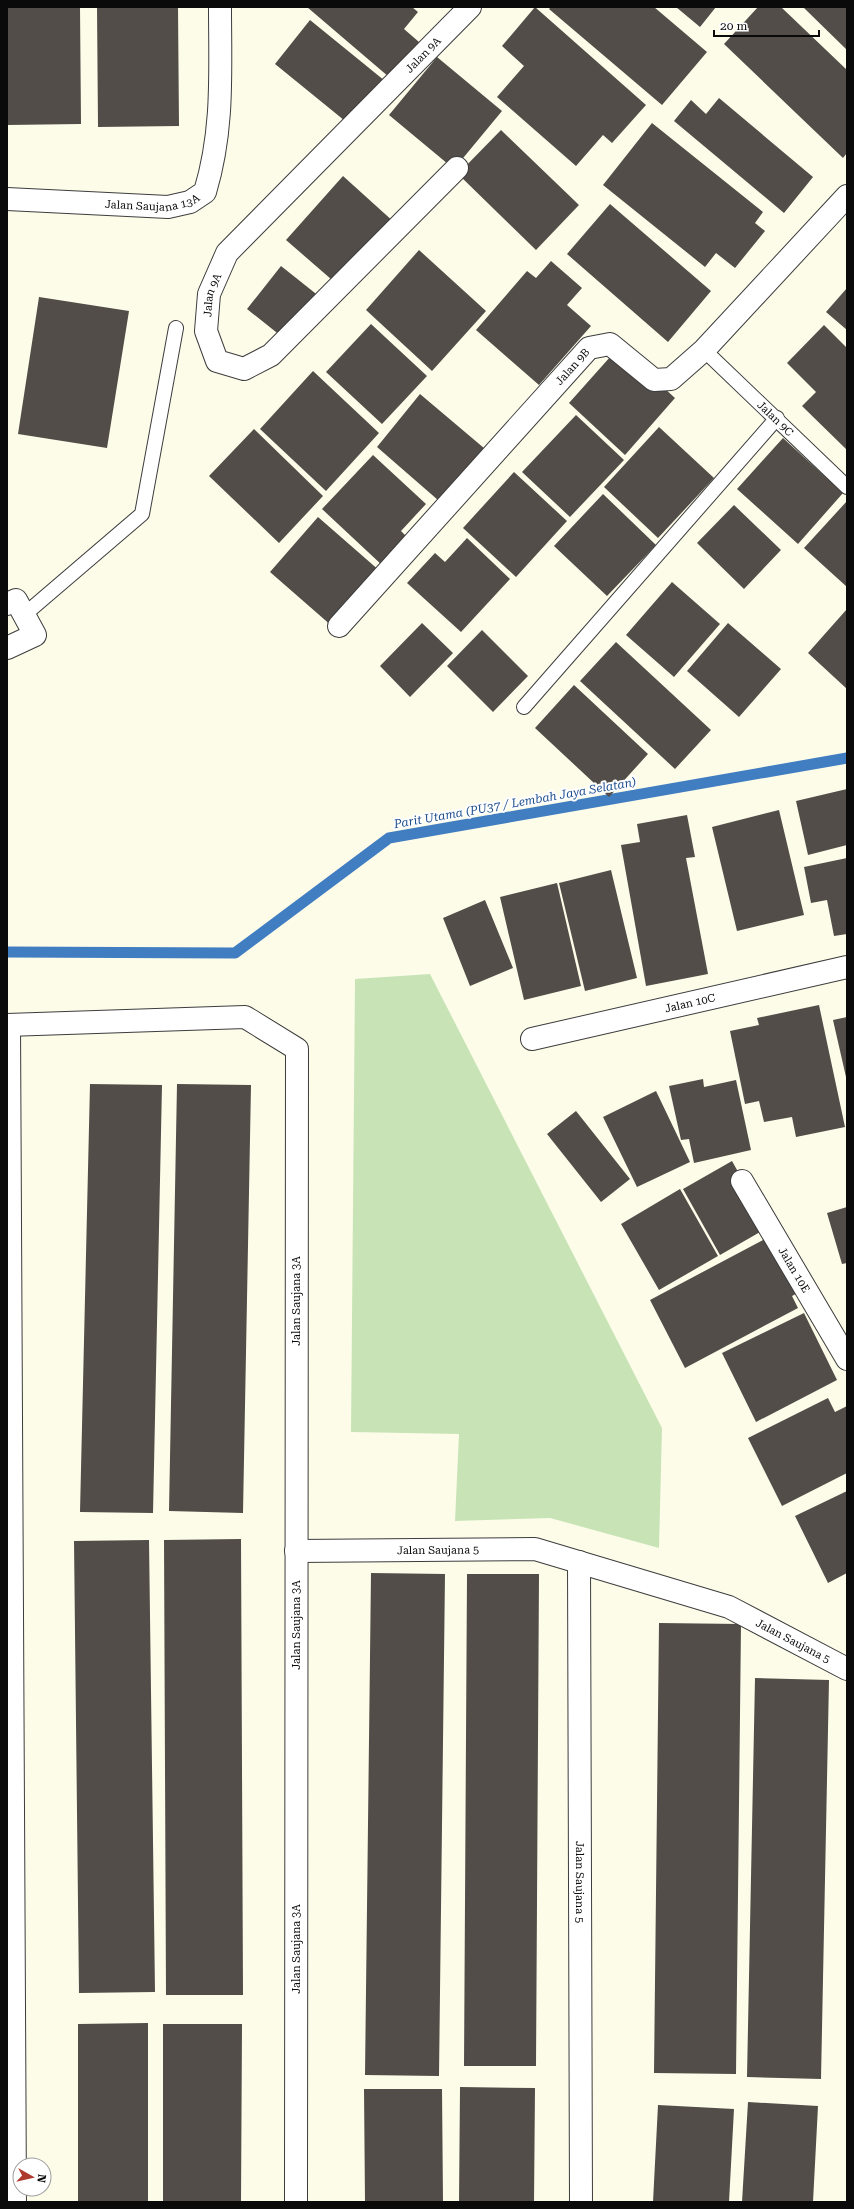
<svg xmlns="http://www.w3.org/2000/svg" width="854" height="2209" viewBox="0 0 854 2209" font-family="'Roboto Serif',serif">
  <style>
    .green { fill: #c8e4b7 }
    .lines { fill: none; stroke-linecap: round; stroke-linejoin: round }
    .stream { stroke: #407dc1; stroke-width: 11 }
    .building { fill: #524d48 }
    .service-casing { stroke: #3d3d3d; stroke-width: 16 }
    .minor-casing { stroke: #3d3d3d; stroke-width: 24 }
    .tertiary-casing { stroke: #3d3d3d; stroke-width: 24 }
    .service { stroke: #fff; stroke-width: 14 }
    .minor { stroke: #fff; stroke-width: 22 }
    .tertiary { stroke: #fff; stroke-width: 22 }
    .labels { text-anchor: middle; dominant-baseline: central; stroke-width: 4; stroke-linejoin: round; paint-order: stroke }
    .street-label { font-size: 11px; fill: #0a0a0a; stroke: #fff }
    .water-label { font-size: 12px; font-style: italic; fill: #1f5190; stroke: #fff }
  </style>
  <rect width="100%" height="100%" fill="#fdfce9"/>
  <path class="green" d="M430,974l232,454 -3,120 -109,-30 -95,3 4,-87 -108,-2 4,-453z"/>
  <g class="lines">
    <path class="stream" d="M7,952l228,1 154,-115 458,-80"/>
  </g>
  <path class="building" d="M7,7h73l1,117 -74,1z
    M97,7h81l1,119 -81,1z
    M307,7h105l6,5 -14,17 15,13 -30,35z
    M535,7l111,98 -34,38 -9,-8 -27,31 -79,-69 27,-31 -22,-20z
    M551,7h103l53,45 -45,53 -113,-96z
    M676,7h40l-16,20z
    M758,7h23l66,63v83l-4,5 -119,-114z
    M803,7h44v43z
    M310,20l75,61 -35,44 -75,-61z
    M437,57l65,54 -48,58 -65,-54z
    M719,98l94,79 -29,36 -110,-92 17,-21 15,14z
    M652,123l111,89 -8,11 10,8 -30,37 -19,-15 -11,14 -102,-82z
    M501,130l78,75 -43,45 -78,-76z
    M343,176l52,47 -56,63 -53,-46z
    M610,204l101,87 -43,51 -101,-88z
    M419,250l67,61 -54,60 -66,-61z
    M551,261l31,27 -15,17 24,21 -52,59 -63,-55 51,-59 9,7z
    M281,266l39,31 -34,43 -39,-31z
    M847,288v42l-21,-18z
    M39,297l90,14 -22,137 -89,-14z
    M371,324l56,52 -45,48 -56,-52z
    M824,325l23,23v102l-45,-44 14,-14 -29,-29z
    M619,347l56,51 -50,57 -56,-52z
    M313,371l66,62 -53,58 -66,-62z
    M420,394l71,60 -45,53 -69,-60z
    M576,415l48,45 -54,57 -48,-45z
    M659,427l55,51 -56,60 -54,-51z
    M254,429l69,67 -44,47 -70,-67z
    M783,438l60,55 -45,51 -61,-55z
    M373,455l53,49 -25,27 7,7 -25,28 -61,-57z
    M514,472l53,49 -51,56 -53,-49z
    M603,494l53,51 -49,51 -53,-50z
    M847,501v86l-43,-39z
    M734,505l47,45 -37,39 -47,-46z
    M318,517l63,55 -48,55 -63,-55z
    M467,538l43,41 -49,53 -54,-49 28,-30 10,9z
    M672,582l48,42 -46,53 -48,-42z
    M847,609v80l-39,-36z
    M422,623l31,30 -43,44 -30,-31z
    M728,623l53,46 -42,48 -52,-46z
    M482,630l46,46 -35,36 -46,-46z
    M616,642l95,88 -36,39 -95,-88z
    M574,685l74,69 -39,43 -74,-69z
    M847,789v56l-39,10 -12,-54z
    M779,810l25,105 -67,16 -25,-104z
    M687,815l8,42 -9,1 22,116 -62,12 -25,-141 19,-3 -3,-18z
    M847,858v76l-13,2 -7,-36 -16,3 -7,-36z
    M611,870l26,108 -52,13 -26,-108z
    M557,883l24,103 -57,14 -24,-103z
    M485,900l28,68 -43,18 -27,-68z
    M819,1005l26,122 -49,10 -4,-20 -28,5 -5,-21 -14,3 -15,-73 29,-6 -2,-7z
    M847,1017v60h-1l-13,-57z
    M703,1079l1,8 32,-7 15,70 -57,13 -5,-24 -8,1 -12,-54z
    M90,1084l72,1 -9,428 -73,-1z
    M177,1084l74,1 -8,428 -74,-2z
    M656,1091l34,71 -53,25 -34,-70z
    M576,1111l54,68 -29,23 -54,-68z
    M732,1161l37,66 -49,28 -37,-66z
    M680,1189l38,67 -59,34 -38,-66z
    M847,1207v56l-5,1 -15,-51z
    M778,1232l29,56 -15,8 6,12 -113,60 -35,-68z
    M804,1313l33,67 -81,42 -34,-69z
    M828,1398l7,14 12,-6v67l-65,33 -34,-68z
    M847,1491v82l-19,10 -33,-67z
    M241,1539l2,456h-77l-2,-455z
    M149,1540l6,452 -76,1 -5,-452z
    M371,1573l74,1 -6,502 -74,-1z
    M467,1574h72l-3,492h-72z
    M659,1623l82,1 -5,450 -82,-1z
    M755,1678l74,2 -8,399 -74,-2z
    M148,2023v179h-70v-178z
    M163,2024h79l-1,178h-78z
    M460,2087l75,1 -1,114h-75z
    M364,2089h78l1,113h-78z
    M748,2102l70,4 -5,96h-71z
    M658,2105l76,4 -5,93h-76z"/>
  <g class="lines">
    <g class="service-casing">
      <g id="service">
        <path id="s1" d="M704,350l143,137"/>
        <path d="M24,615l118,-101 34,-186"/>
        <path d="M524,707l253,-289"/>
      </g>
    </g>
    <g class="minor-casing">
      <g id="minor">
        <path id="s2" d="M457,168l-186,187 -27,14 -27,-8 -11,-30 3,-37 18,-41 243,-246"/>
        <path id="s3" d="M7,199l161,8 22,-5 15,-10c19,-63 15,-121 15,-185"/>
        <path id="s4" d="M339,626l250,-278 21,-4 44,36 17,-1 33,-29 143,-154"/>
        <path d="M7,1025l238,-8 52,32 -1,1153"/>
        <path d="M9,1025l6,1177"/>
        <path id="s5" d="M532,1039l315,-72"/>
        <path id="s6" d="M742,1181l105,178"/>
        <path id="s7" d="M296,1551l239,-2 194,58 118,62"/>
        <path id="s8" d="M579,1562l2,640"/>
      </g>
    </g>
    <g class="tertiary-casing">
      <path id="tertiary" d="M7,604l9,-4 19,35 -28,13"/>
    </g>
    <use href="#service" class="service"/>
    <use href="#minor" class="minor"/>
    <use href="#tertiary" class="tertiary"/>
  </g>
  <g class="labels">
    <g class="street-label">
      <text stroke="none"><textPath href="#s2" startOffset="715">Jalan 9A</textPath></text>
      <text stroke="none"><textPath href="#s3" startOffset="146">Jalan Saujana 13A</textPath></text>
      <text stroke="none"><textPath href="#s2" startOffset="391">Jalan 9A</textPath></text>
      <text stroke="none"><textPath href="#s4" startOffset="349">Jalan 9B</textPath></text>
      <text stroke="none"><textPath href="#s1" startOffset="99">Jalan 9C</textPath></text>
      <text stroke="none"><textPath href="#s5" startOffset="162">Jalan 10C</textPath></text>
      <text stroke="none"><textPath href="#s6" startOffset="103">Jalan 10E</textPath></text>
      <text transform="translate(296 1301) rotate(-90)">Jalan Saujana 3A</text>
      <text stroke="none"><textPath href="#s7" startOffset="142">Jalan Saujana 5</textPath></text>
      <text transform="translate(296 1625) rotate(-90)">Jalan Saujana 3A</text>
      <text stroke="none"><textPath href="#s7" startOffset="514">Jalan Saujana 5</textPath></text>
      <text stroke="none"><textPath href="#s8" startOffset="320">Jalan Saujana 5</textPath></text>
      <text transform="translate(296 1949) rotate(-90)">Jalan Saujana 3A</text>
    </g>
    <g class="water-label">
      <text transform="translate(515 803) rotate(-10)">Parit Utama (PU37 / Lembah Jaya Selatan)</text>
    </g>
  </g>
  <rect width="854" height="2209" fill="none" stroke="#0a0a0a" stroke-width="16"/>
  <g transform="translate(32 2177) rotate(98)"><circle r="19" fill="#ffffff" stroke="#9d9d9d"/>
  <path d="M0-3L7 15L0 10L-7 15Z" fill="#ad392f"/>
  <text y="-6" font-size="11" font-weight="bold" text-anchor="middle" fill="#0a0a0a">N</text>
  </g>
  <path d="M714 30v6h105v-6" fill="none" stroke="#0a0a0a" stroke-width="2"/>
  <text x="720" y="30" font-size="12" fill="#0a0a0a" stroke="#ffffff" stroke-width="3" paint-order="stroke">20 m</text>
</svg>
